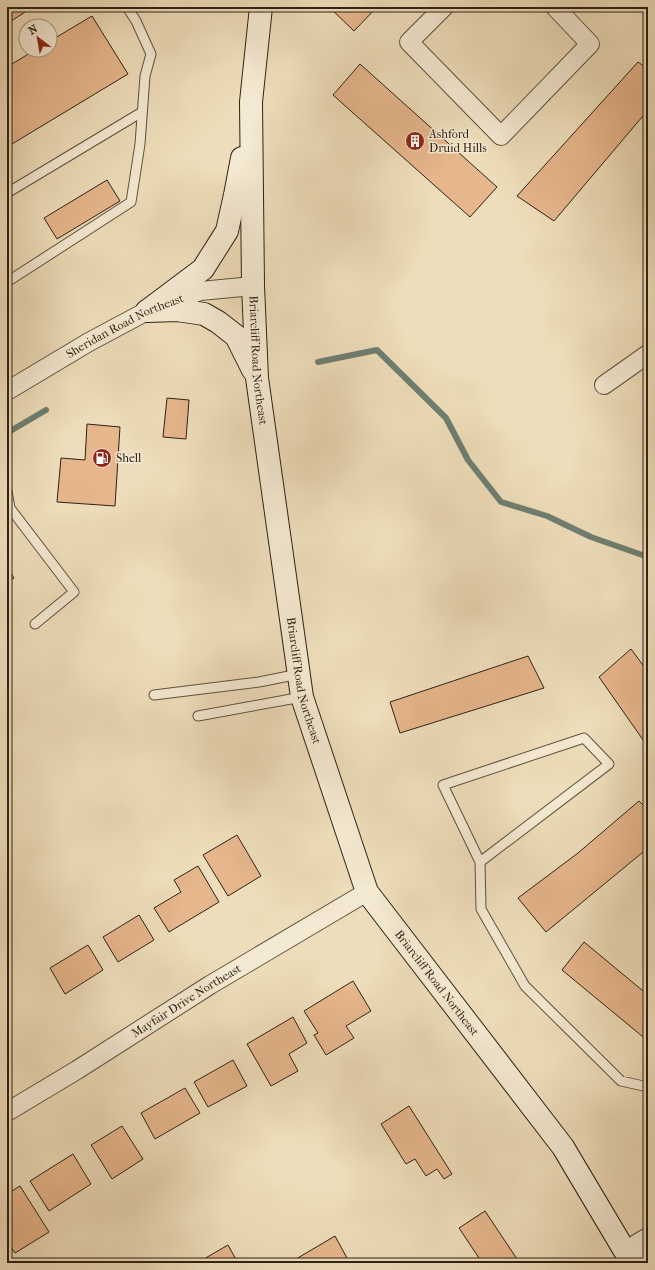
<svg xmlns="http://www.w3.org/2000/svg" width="655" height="1270" viewBox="0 0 655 1270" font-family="'IM FELL French Canon',serif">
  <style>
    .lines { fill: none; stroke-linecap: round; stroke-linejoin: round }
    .stream { stroke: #6e7e72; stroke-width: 6 }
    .building { fill: #e6b68c; stroke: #2e2214 }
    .service-casing { stroke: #5e513e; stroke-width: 11 }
    .minor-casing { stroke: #5e513e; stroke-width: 20 }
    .secondary-casing { stroke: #2e2214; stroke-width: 24 }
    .service { stroke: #f4e9d2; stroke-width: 9 }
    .minor { stroke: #f4e9d2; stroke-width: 18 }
    .secondary { stroke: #f4e9d2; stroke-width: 22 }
    .labels { text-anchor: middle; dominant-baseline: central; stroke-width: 3; stroke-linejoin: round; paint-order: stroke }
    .poi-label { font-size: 12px; fill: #2e2214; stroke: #f4e9d2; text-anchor: start }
    .street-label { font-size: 12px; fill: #2e2214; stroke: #f4e9d2 }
  </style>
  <rect width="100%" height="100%" fill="#eeddba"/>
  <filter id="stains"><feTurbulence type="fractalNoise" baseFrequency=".005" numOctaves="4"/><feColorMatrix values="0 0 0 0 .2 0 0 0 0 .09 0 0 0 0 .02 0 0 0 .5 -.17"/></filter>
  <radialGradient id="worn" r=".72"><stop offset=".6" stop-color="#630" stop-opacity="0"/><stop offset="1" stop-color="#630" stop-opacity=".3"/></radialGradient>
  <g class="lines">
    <path class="stream" d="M318,362l59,-12 69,68 22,42 33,42 46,14 44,21 57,20
      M12,430l34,-20"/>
  </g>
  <path class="building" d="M7,7h26l-25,16 -1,-2z
    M329,7h48l-23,24z
    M92,16l36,58 -121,73v-80l28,-17h15v-9z
    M638,62l10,7v41l-94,111 -37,-25z
    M360,64l137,123 -27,30 -137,-122z
    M107,180l13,21 -63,38 -13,-21z
    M167,398l22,2 -3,39 -23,-2z
    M87,424l33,3 -5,79 -58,-4 4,-44 24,2z
    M7,567l7,11 -7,5z
    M631,649l17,23v75l-49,-70z
    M528,656l16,32 -144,45 -10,-31z
    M639,801l9,9v38l-102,84 -28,-34 60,-45z
    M237,835l24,41 -33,20 -25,-41z
    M198,866l21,36 -50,30 -15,-24 27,-16 -7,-12z
    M139,915l15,25 -36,22 -15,-25z
    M584,942l64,53v46l-86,-71z
    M88,945l15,25 -38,24 -15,-26z
    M353,981l18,30 -25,15 8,12 -28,17 -12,-20 4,-2 -14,-22z
    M293,1017l14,26 -18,11 9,17 -27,15 -24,-42z
    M233,1060l14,26 -39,21 -14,-25z
    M185,1088l15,25 -45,26 -14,-26z
    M409,1106l43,68 -8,5 -7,-10 -11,7 -11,-17 -9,5 -25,-40z
    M122,1126l21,33 -31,20 -21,-34z
    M73,1154l18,30 -42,27 -19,-30z
    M20,1186l29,46 -34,21 -8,-12v-47z
    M485,1211l34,51v1h-41l3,-2 -22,-33z
    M335,1236l12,22 -7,4 1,1h-43l-2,-4z
    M228,1245l10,18h-41z"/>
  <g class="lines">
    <g class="service-casing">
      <path id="service" d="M7,193l135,-81
        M7,282l124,-80 9,-58 5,-68 6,-22 -15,-33 -9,-14
        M7,491l3,17 64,84 -39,32
        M154,695l105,-13 40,-8
        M198,716l104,-19
        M480,862l-37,-77 141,-47 25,26 -129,98 1,47 44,77 96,95 27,6"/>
    </g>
    <g class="minor-casing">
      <g id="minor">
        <path d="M444,7l-35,35 92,94 89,-92 -35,-37"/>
        <path d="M604,385l44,-31"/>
        <path id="s1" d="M7,391l82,-49 58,-31 53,-20 53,-5"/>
        <path id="s2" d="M7,1112l70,-42 133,-85 157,-93"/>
        <path d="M631,1261l5,-17 12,-7"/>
        <path d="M631,1261l17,1"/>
      </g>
    </g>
    <g class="secondary-casing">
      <g id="secondary">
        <path id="s3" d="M261,7l-10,95 2,184 4,92 45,319 65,195 196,255 69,116"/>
        <path d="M147,311l56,-42 24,-38 8,-36 7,-37"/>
        <path d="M147,311l30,-1 27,4 14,8 18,14 17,34"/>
      </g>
    </g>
    <use href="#service" class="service"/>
    <use href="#minor" class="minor"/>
    <use href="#secondary" class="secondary"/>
  </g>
  <defs>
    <g id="building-disc" transform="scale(1)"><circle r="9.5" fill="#8f2418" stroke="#f4e9d2"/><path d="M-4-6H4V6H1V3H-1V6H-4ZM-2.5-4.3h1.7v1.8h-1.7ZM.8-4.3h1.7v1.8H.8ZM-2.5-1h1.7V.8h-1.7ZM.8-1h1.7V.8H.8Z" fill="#fff"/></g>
    <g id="fuel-disc" transform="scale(1)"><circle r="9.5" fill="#8f2418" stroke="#f4e9d2"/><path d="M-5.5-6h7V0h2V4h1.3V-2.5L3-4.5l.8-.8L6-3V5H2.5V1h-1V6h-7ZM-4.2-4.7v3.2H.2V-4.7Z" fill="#fff"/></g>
  </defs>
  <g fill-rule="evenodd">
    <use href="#building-disc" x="415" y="141"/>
    <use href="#fuel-disc" x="102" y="458"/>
  </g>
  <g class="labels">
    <g class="poi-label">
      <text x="429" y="134">Ashford<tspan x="429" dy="14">Druid Hills</tspan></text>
      <text x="116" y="458">Shell</text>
    </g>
    <g class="street-label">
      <text stroke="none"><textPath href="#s1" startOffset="135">Sheridan Road Northeast</textPath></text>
      <text stroke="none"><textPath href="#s3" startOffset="354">Briarcliff Road Northeast</textPath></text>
      <text stroke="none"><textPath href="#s3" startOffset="678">Briarcliff Road Northeast</textPath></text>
      <text stroke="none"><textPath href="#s3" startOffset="1014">Briarcliff Road Northeast</textPath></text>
      <text stroke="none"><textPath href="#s2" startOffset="211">Mayfair Drive Northeast</textPath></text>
    </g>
  </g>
  <rect width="655" height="1270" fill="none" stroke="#eeddba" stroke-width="24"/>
  <rect x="8" y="8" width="639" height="1254" fill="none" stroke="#2e2214" stroke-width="2"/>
  <rect x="12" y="12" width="631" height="1246" fill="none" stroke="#2e2214"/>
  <g transform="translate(38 38) rotate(329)"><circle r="19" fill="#f4e9d2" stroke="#a59986"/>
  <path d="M0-3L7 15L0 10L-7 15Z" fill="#8f2418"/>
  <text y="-6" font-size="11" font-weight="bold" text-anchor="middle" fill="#2e2214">N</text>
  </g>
  <rect width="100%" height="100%" filter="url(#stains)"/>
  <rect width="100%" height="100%" fill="url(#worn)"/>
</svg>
